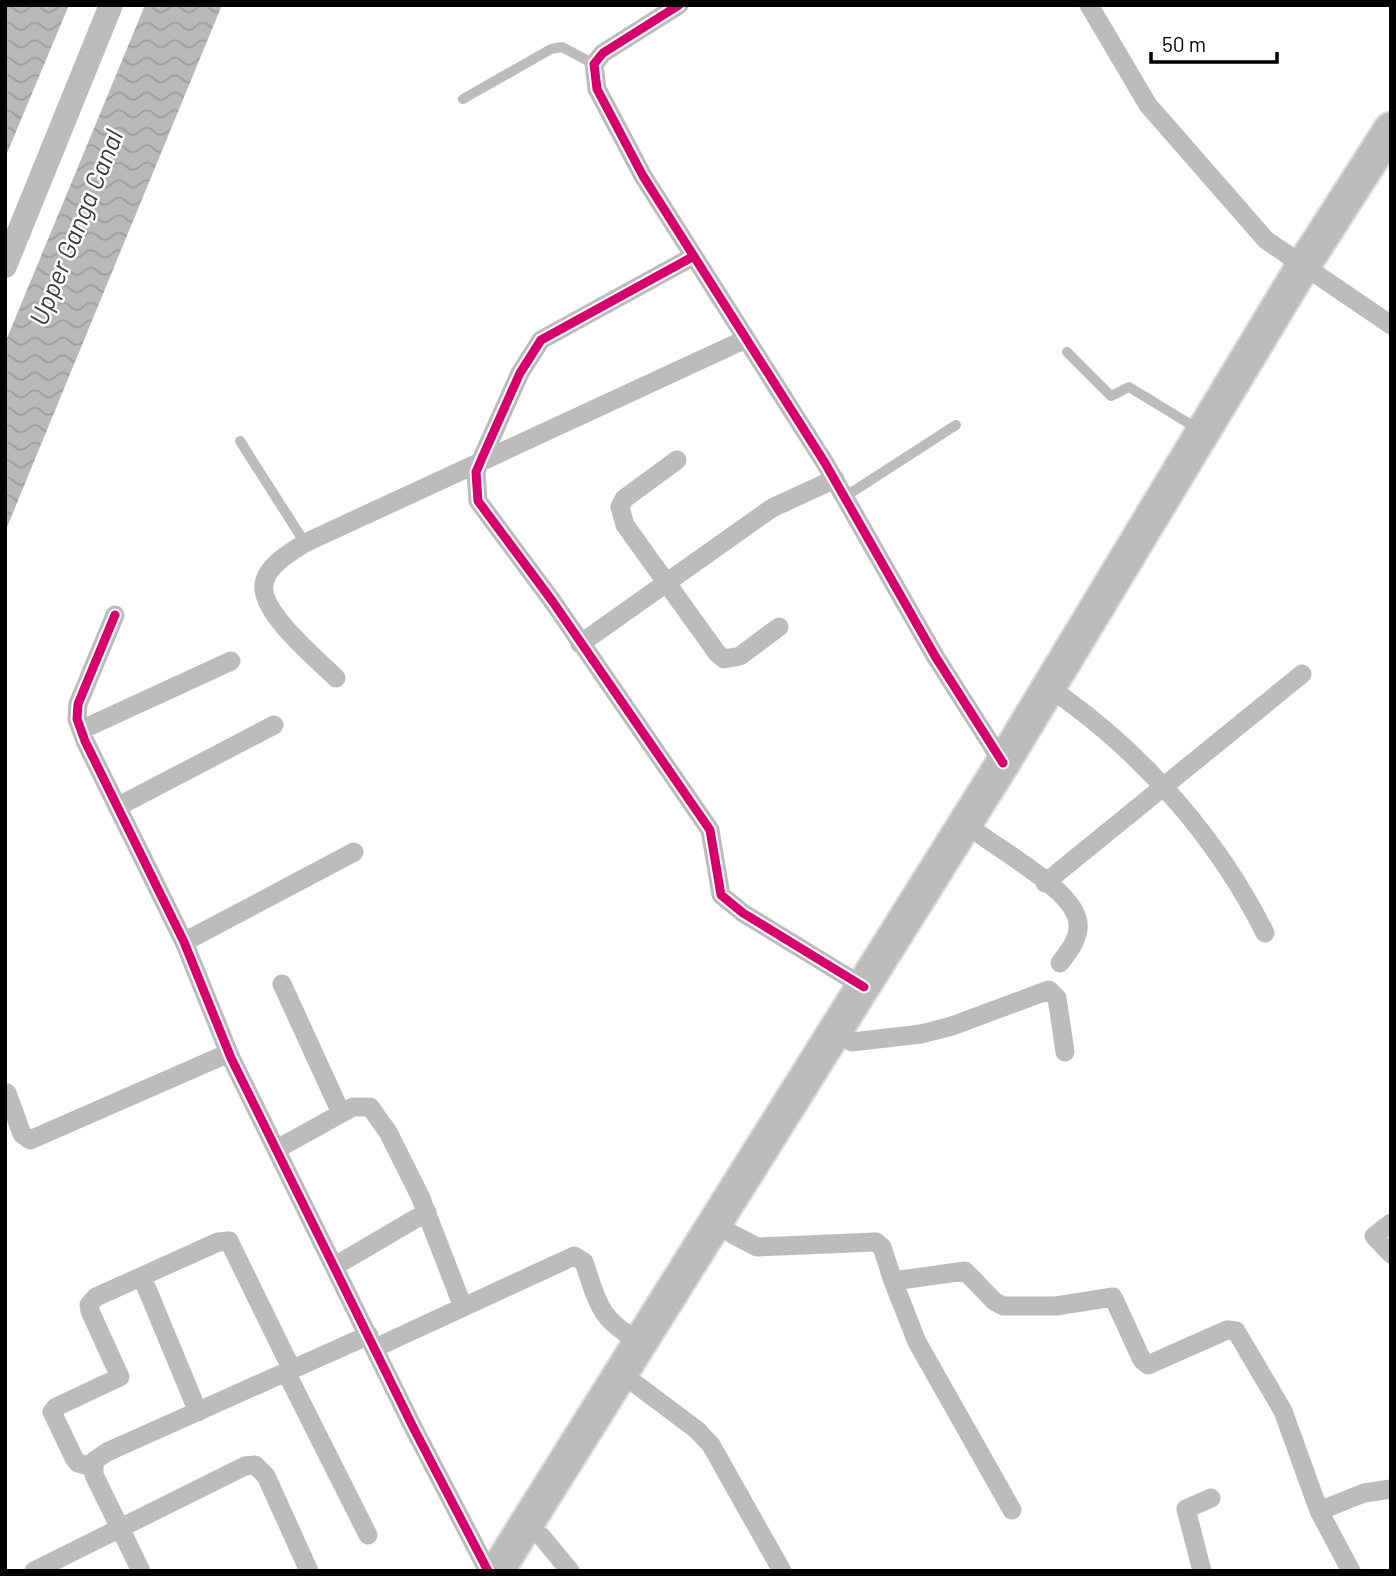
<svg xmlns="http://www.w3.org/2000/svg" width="1396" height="1576" viewBox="0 0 1396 1576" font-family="Barlow,sans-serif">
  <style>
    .water { fill: url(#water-waves) }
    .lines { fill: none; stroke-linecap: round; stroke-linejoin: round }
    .trunk-casing { stroke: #dbdbdb; stroke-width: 37 }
    .service { stroke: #bcbcbc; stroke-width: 10 }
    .minor { stroke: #bcbcbc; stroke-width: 19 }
    .tertiary { stroke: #bcbcbc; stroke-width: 24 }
    .trunk { stroke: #bcbcbc; stroke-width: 33 }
    .cycleway-casing { stroke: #fff; stroke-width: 13 }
    .cycleway { stroke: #d6006c; stroke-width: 9 }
    .labels { text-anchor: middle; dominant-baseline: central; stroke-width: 5; stroke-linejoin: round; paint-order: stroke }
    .water-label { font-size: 26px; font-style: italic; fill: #3c3c3c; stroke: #fff }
  </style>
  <defs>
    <pattern id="water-waves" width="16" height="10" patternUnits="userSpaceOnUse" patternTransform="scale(1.75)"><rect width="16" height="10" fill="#b9b9b9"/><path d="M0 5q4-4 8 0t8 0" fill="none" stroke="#9d9d9d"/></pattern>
  </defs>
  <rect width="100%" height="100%" fill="#fff"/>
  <path class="water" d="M5,5h64l-64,153z
    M145,5h77l-217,527v-189z"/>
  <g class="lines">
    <g class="trunk-casing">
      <path id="trunk" d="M497,1571l506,-808 300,-497 88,-137"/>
    </g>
    <path class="service" d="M463,99l88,-50 11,-2 32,17
      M1067,352l44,44 18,-9 69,42
      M240,441l65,102
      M846,496l110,-71"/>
    <path class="minor" d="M679,5l-76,48 -9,11 3,25 46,87 182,287 110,193 68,107
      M1089,5l59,100 118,135 125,85
      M694,256l-153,84 -21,33 -38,85 -6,14 2,29 75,101 157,228 11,65 22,18 121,74
      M677,460l-53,39 -4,8 5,18 92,128 7,6 16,-3 39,-29
      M115,615l-37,89 -1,15 8,22 99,201 47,116 182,369 75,144
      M580,644l192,-136 63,-29
      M336,678c-19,-19 -82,-70 -71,-98 5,-16 26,-28 40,-37l441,-204
      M1064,698c84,61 155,143 201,235
      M81,730l150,-69
      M117,807l157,-82
      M981,835c24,18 88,54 96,83 5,17 -7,32 -17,45
      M1045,883l257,-209
      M184,942l170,-90
      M282,984l59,129
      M852,1042l69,-8 31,-8 97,-36 8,8 8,54
      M7,1093l15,41 8,6 199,-87
      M277,1149l76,-42h17l18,25 32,64 43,111
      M1391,1223l-17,13 17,18
      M732,1234l25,13 119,-5 6,5 11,34 72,-10 29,30 9,5h53l57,-9 29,63 6,5 79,-35 9,1 47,80 36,100 32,60
      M335,1266l92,-54
      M142,1277l56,135
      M893,1281l24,61 95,168
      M375,1348l199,-92 10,6c14,42 16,59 57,80
      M286,1372l82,163
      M637,1385l60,45 14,15 71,126
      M92,1467l-14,-4 -4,-5 -22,-46 4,-5 64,-30 -30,-66 -1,-6 7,-8 122,-55 11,-1 63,129
      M1319,1511l45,-18 27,-4
      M542,1537l28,34
      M34,1571l211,-105 10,-1 11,11 43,95
      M141,1571l-47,-96v-14l13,-9 262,-117
      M1202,1571l-16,-62 25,-11"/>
    <path class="tertiary" d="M5,266l106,-261"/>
    <use href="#trunk" class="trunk"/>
    <g class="cycleway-casing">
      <path id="cycleway" d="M679,5l-76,48 -9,11 3,25 46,87 182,287 110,193 68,107
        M694,256l-153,84 -21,33 -38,85 -6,14 2,29 75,101 157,228 11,65 22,18 121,74
        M115,615l-37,89 -1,15 8,22 99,201 47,116 182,369 75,144"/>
    </g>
    <use href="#cycleway" class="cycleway"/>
  </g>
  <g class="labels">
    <g class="water-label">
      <text transform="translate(75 227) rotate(-68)">Upper Ganga Canal</text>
    </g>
  </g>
  <rect width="1396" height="1576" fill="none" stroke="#000000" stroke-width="14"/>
  <path d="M1151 52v10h126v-10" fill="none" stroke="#000000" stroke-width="3.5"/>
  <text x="1162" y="52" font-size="21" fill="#000000" stroke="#ffffff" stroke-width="5" paint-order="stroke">50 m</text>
</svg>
